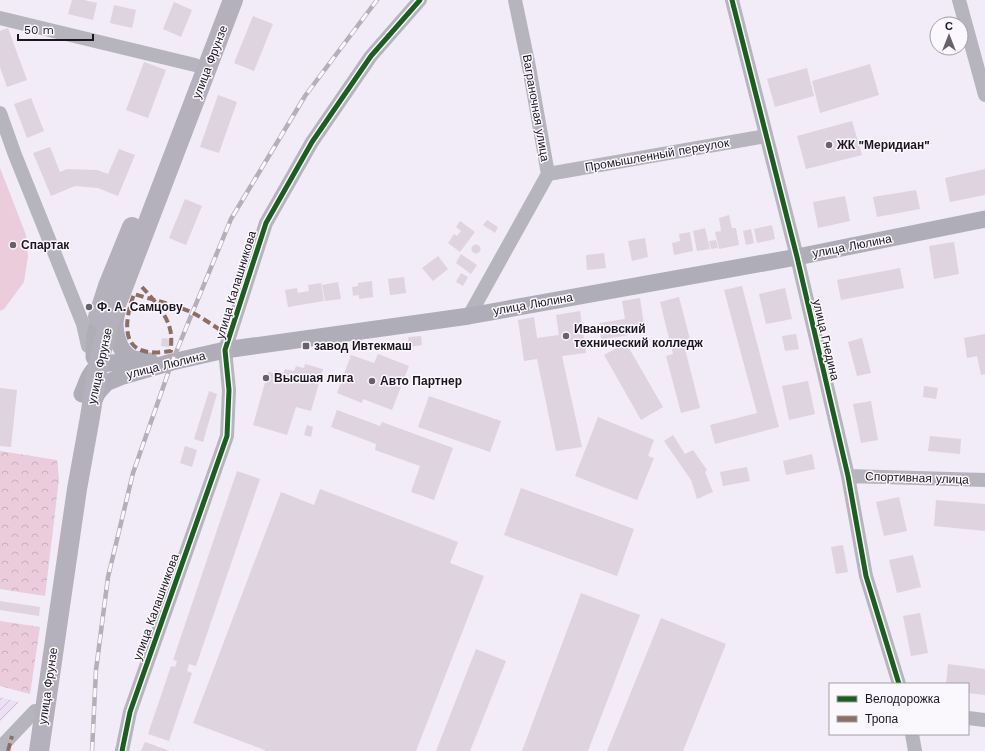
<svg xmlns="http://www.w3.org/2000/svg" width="985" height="751" viewBox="0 0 985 751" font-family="'Work Sans',sans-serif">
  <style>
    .industrial { fill: url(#industrial-furrows) }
    .grass { fill: #eaccda }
    .forest { fill: url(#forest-crowns) }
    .building { fill: #dfd3df }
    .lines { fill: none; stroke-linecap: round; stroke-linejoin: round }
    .minor { stroke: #b6b5bd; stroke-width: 14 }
    .major { stroke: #afadb7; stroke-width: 17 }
    .highway { stroke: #b4b1bc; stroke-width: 20 }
    .rail-casing { stroke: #b3b0b9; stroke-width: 4.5 }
    .rail { stroke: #fbf8fd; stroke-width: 3; stroke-dasharray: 9; stroke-linecap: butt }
    .quiet { stroke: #8d6e63; stroke-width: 4; stroke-dasharray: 8 4; stroke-linecap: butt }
    .cycleway-casing { stroke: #fbf8fd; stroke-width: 8 }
    .cycleway { stroke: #1b5e20; stroke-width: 5 }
    .poi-dot { fill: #67616c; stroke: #fbf8fd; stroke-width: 1.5 }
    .labels { text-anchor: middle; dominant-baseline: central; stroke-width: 3; stroke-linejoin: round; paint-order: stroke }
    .street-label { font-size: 12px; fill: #1c1620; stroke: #fbf8fd }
    .poi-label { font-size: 12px; font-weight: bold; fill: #1c1620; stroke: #fbf8fd; text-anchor: start }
  </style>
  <defs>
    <pattern id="industrial-furrows" width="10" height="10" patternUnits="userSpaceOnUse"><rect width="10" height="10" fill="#ece0f5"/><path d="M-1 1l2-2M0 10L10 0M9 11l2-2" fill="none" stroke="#cabfd2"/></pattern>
    <pattern id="forest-crowns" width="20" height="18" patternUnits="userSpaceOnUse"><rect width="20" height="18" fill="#eaccda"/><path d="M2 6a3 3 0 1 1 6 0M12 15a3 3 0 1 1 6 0" fill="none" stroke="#c8aebb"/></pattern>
  </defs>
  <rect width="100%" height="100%" fill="#f2ebf8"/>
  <path class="industrial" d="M0,697l19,5 -19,20z"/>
  <path class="grass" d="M0,168l26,67 2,21 -4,26 -20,27 -4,2z"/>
  <path class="forest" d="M0,451l57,9 2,19 -14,117 -45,-7z
    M0,621l40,6 -10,67 -30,-8z"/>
  <path class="building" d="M72,0h12l13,3 -4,17 -25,-6z
    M174,2l18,8 -11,27 -18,-8z
    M114,5l22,5 -4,18 -22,-5z
    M253,16l20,8 -19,47 -20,-8z
    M8,28l19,52 -20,7 -7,-20v-36z
    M144,62l22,8 -18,48 -22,-8z
    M870,64l9,31 -59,18 -8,-32z
    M807,68l7,28 -39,11 -8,-28z
    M218,95l19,7 -18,51 -19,-6z
    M31,98l13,33 -17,7 -13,-34z
    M852,121l10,34 -56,14 -9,-33z
    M50,147l10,25 7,-3 30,1 11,4 11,-25 16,6 -17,41 -20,-8 -23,-2 -24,10 -18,-43z
    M985,169v26l-35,7 -5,-24z
    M916,190l4,19 -43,8 -4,-20z
    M845,196l5,25 -32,7 -5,-26z
    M185,199l17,7 -16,39 -17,-7z
    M729,215l3,13h4l3,17 -20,4 -4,-17 6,-1 -2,-13z
    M487,220l11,7 -3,6 -12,-8z
    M460,221l15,11 -15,20 -12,-9 6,-9 3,2 4,-5 -5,-4z
    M772,225l3,14 -18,4 -3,-14z
    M705,228l5,21 -13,2 -4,-20z
    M751,229l3,14 -8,2 -3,-14z
    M690,232l3,19 -19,4 -2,-12 8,-2 -1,-7z
    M645,238l3,19 -16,4 -4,-20z
    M716,240l2,8 -7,1 -2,-8z
    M954,242l5,32 -25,5 -5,-33z
    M471.5 249a4.5 4.5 0 1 1 9 0a4.5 4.5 0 1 1-9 0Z
    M604,253l2,15 -19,2 -1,-15z
    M461,254l16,11 -6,9 -15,-11z
    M438,256l10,13 -15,12 -11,-13z
    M900,268l4,20 -63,12 -4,-20z
    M461,273l7,4 -5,9 -7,-4z
    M404,277l2,16 -16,2 -2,-16z
    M372,281l1,16 -14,2v-4l-6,1 -1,-9 6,-1v-3z
    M338,282l3,17 -16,2 -3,-16z
    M321,283l3,18 -36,6 -3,-17 12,-2 1,5 11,-2 -1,-6z
    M742,286l37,141 -64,17 -5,-19 47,-12 -33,-123z
    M785,288l7,31 -26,5 -7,-30z
    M679,297l13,50 -7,2 15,59 -19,5 -15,-57 7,-2 -13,-52z
    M640,298l5,34 -44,8 -2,-17 26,-4 -3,-18z
    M580,311l6,42 -24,3 20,91 -26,4 -19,-92 -13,2 -6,-41 16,-3 3,21 22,-3 -3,-20z
    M796,334l3,15 -14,2 -3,-15z
    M985,334v40l-4,1 -4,-19 -10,2 -3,-20z
    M421,336l1,9 -13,2 -1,-10z
    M162,338l9,1 -2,8 -8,-1z
    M862,338l9,35 -14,3 -9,-34z
    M626,343l37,64 -22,13 -37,-65z
    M378,354l31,12 -17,44 -29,-11 -1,4 -25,-10 14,-38 23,8z
    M305,364l18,5 -12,42 -15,-4 -9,28 -34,-10 15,-53 6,1 1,-3 9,3 1,-4 9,2 2,-5 8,2z
    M808,381l7,33 -26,6 -7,-34z
    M924,386l14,2 -2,11 -13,-2z
    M0,388l17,2 -6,57 -11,-1z
    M209,391l8,3 -14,48 -9,-3z
    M429,396l72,25 -11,31 -72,-25z
    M871,401l7,39 -17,3 -8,-39z
    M337,410l43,16 2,-4 71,26 -19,52 -23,-8 9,-26 -45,-16 1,-6 -45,-17z
    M598,417l56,23 -6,16 6,2 -17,42 -62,-24z
    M307,425l6,2 -2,10 -7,-2z
    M673,435l12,19 8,-4 14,20 -2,2 8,20 -16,7 -6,-19 -27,-39z
    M930,436l31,3 -1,15 -32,-3z
    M185,446l12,4 -5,17 -12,-4z
    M812,454l3,15 -29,6 -3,-14z
    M747,467l3,14 -27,5 -3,-14z
    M237,471l23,8 -64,187 -7,-2 -2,7 5,2 -23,68 -21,-7 23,-68 4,1 2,-6 -4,-1z
    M521,488l113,41 -17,47 -113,-41z
    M320,489l138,53 -8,21 34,13 -68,175h-149l-74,-28 88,-231 33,13z
    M899,497l8,34 -23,5 -8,-34z
    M936,500l49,4v27l-51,-5z
    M843,545l5,27 -12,2 -5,-27z
    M913,555l8,32 -24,6 -8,-33z
    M581,593l59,22 -52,136h-66z
    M0,601l40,6 -1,9 -39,-6z
    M920,613l8,40 -17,3 -8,-40z
    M661,618l65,26 -43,107h-76z
    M476,649l30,12 -36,90h-34z
    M948,664l37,5v26l-17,-2v-9h-22z
    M145,742l25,9h-29z"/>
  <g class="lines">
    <path class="minor" d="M732,0l65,257 51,219 18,100 33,108
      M959,0l26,95
      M0,18l195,47
      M0,113l15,42 68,169 5,22
      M548,174l218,-38
      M469,316l79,-142 -19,-107 -14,-67
      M848,476l137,4
      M968,718l17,2
      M912,734l3,17
      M0,748l35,-37
      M122,751l8,-39 97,-276 2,-46 -4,-40 41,-127 46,-81 59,-86 49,-56"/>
    <path class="major" d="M117,312c-1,4 -2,8 -2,12 0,10 4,25 13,32 4,3 10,4 15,4
      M96,360l-2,-3 1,-22 8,-29
      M82,394c4,-9 7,-21 15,-27 8,-6 42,-6 53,-6
      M92,404l6,-12 8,-9 17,-7 49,-14 53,-12 244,-34 328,-59 188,-38"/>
    <path class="highway" d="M98,317l10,-31 24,-59
      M39,751l38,-262 13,-72 8,-51 9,-37 7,-20 8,-19 111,-290"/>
    <g class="rail-casing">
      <path id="rail" d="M92,751l4,-81 12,-93 25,-104 39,-111 59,-143 74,-123 72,-96"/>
    </g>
    <use href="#rail" class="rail"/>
    <path class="quiet" d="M142,287c11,12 24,26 28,42 2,7 1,14 1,22 -7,1 -15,2 -22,1 -31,-3 -22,-39 -15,-58 19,6 39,10 57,18 12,6 23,14 34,21
      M8,751l4,-15"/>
    <g class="cycleway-casing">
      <path id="cycleway" d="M732,0l65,257 51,219 18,100 33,108
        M122,751l8,-39 97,-276 2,-46 -4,-40 41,-127 46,-81 59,-86 49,-56"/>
    </g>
    <use href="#cycleway" class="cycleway"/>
  </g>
  <g class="poi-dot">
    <circle cx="829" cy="145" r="4"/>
    <circle cx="13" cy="245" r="4"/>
    <circle cx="89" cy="307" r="4"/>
    <circle cx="566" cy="336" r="4"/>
    <rect x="302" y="342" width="8" height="8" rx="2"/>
    <circle cx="266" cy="378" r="4"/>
    <circle cx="372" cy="381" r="4"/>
  </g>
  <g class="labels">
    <g class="street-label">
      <text transform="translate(210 62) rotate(-69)">улица Фрунзе</text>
      <text transform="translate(536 108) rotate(80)">Ваграночная улица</text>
      <text transform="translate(657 155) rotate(-10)">Промышленный переулок</text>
      <text transform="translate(852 246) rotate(-11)">улица Люлина</text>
      <text transform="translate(236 285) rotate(-73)">улица Калашникова</text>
      <text transform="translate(533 304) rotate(-10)">улица Люлина</text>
      <text transform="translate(826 340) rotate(77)">улица Гнедина</text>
      <text transform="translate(166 365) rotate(-14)">улица Люлина</text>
      <text transform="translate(100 366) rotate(-78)">улица Фрунзе</text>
      <text transform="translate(917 478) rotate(2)">Спортивная улица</text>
      <text transform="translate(156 607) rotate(-70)">улица Калашникова</text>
      <text transform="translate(48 686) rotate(-82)">улица Фрунзе</text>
    </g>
    <g class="poi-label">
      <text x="837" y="145">ЖК "Меридиан"</text>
      <text x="21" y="245">Спартак</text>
      <text x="97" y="307">Ф. А. Самцову</text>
      <text x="574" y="329">Ивановский<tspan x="574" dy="14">технический колледж</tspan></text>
      <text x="314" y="346">завод Ивтекмаш</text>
      <text x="274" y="378">Высшая лига</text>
      <text x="380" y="381">Авто Партнер</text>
    </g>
  </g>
  <rect x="829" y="683" width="140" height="52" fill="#fbf8fd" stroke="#a29ea5"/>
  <rect x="837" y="696" width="20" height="6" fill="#1b5e20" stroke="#a29ea5"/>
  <text x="865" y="703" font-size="12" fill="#1c1620">Велодорожка</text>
  <rect x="837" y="716" width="20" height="6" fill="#8d6e63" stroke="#a29ea5"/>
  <text x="865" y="723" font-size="12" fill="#1c1620">Тропа</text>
  <g transform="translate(949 36)"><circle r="19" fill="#fbf8fd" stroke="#a29ea5"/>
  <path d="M0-3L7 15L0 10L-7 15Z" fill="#67616c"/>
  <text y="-6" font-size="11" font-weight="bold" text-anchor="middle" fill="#1c1620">С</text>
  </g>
  <path d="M18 34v6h75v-6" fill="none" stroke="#1c1620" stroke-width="2"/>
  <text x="24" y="34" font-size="12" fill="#1c1620" stroke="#fbf8fd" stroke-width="3" paint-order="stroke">50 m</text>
</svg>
